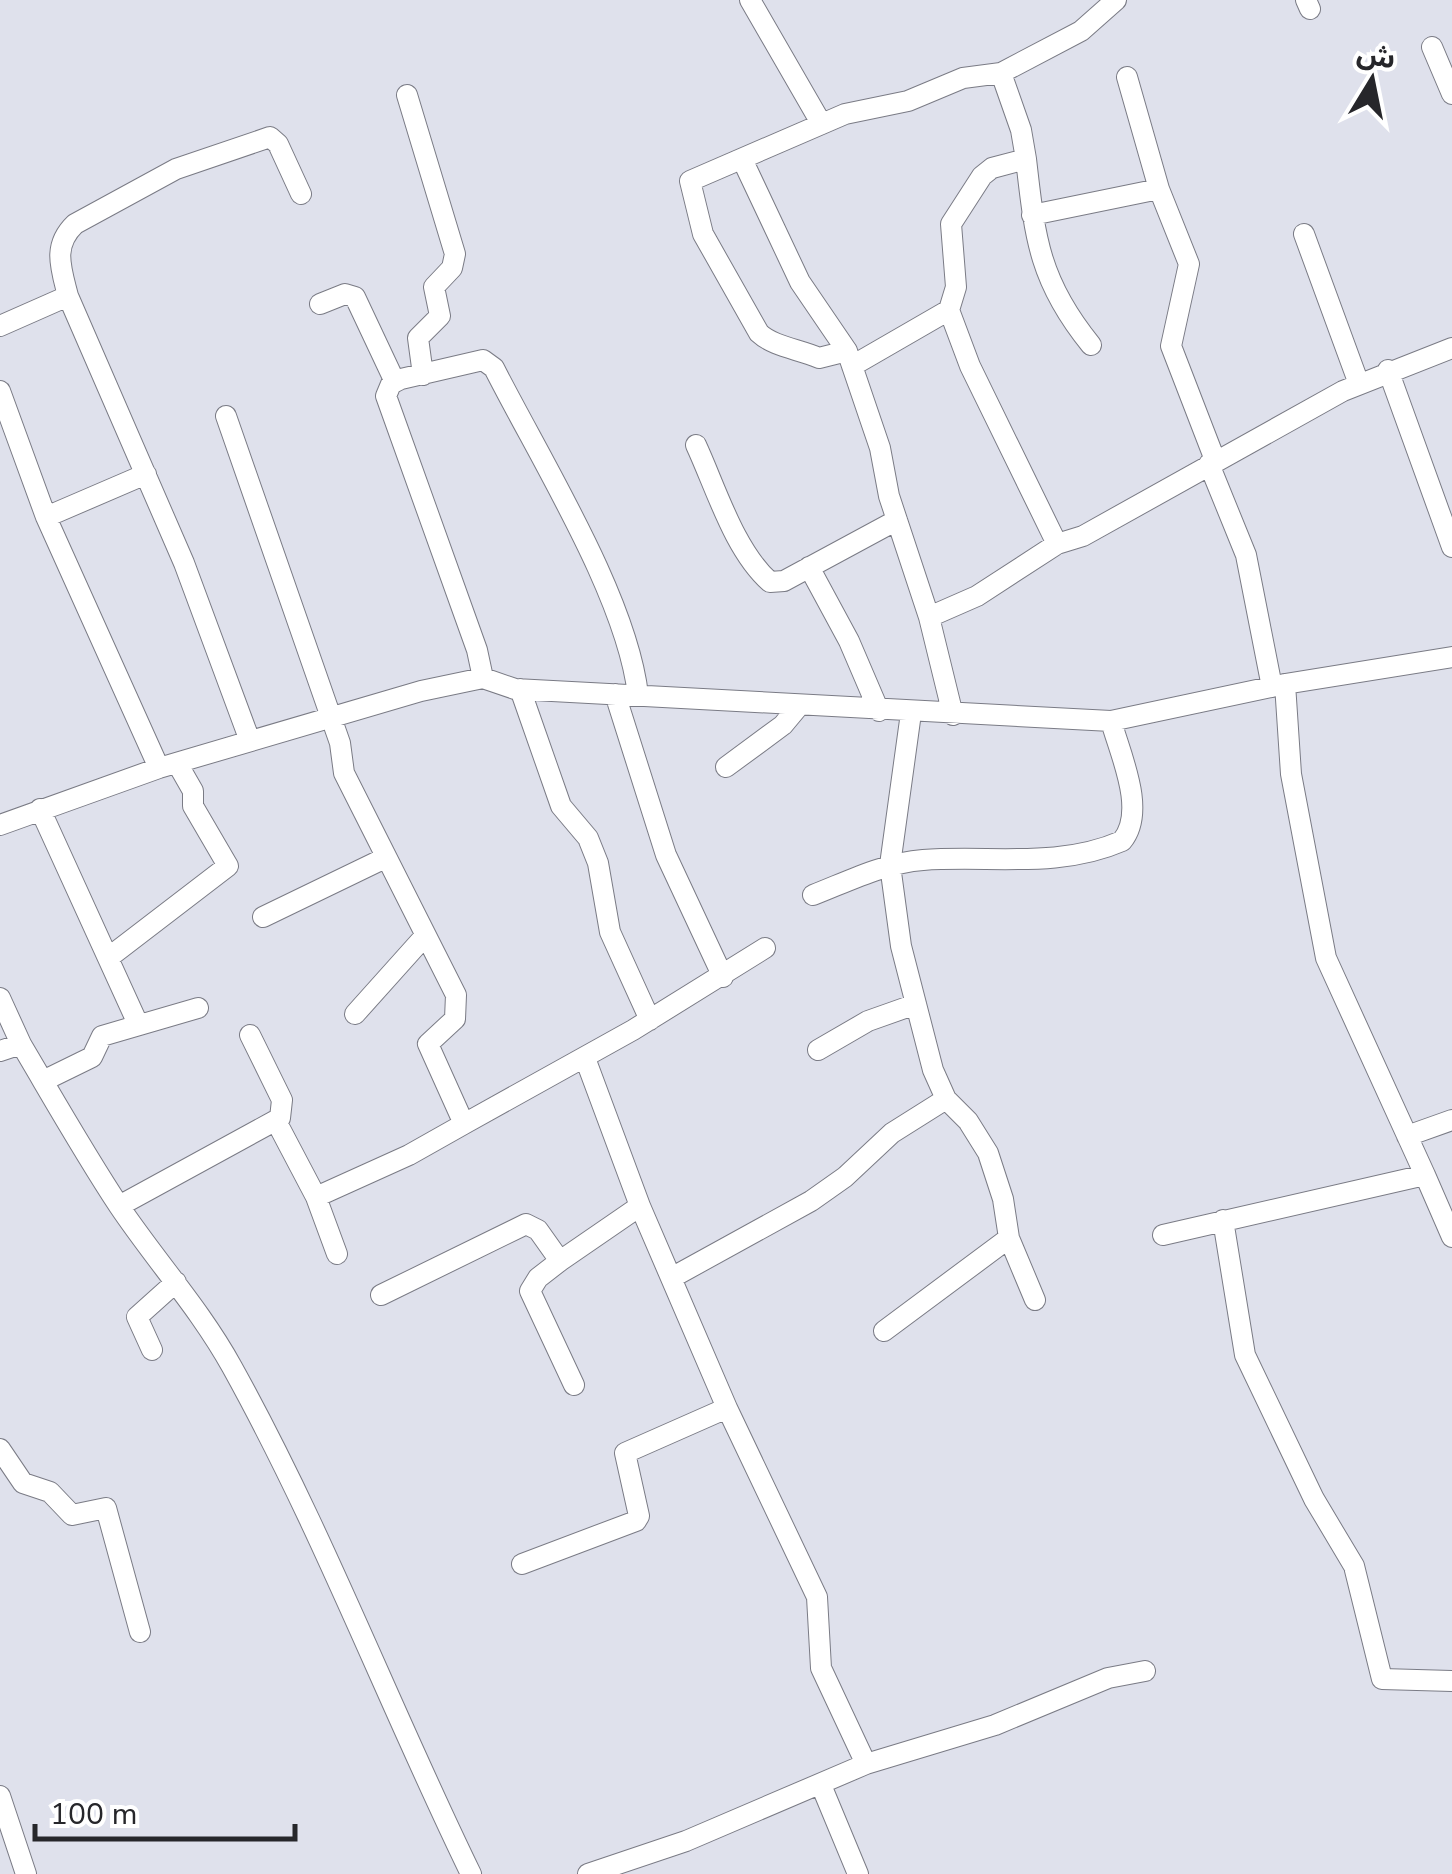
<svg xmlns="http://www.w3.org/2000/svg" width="1452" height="1874" viewBox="0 0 1452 1874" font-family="'Nunito Sans','Noto Sans Arabic',sans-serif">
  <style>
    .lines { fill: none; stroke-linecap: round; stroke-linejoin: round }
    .minor-casing { stroke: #7a7b85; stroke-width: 22 }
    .minor { stroke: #fff; stroke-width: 20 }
  </style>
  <rect width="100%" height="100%" fill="#dfe1ec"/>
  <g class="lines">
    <g class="minor-casing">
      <path id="minor" d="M750,0l71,123
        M1306,0l4,9
        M1432,47l20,47
        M407,95l48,159 -3,14 -18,19 6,29 -22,22 5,37
        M742,159l58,123 47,69 33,97 9,48 40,121 24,98
        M1026,159c9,79 13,122 65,186
        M1159,189l30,75 -18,82 44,114
        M1032,215l127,-26 -32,-112
        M1304,234l55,150
        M68,296c-7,-28 -16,-50 7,-72l101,-55 94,-32 8,7 23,50
        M320,304l25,-10 10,3 40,85
        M949,310l21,56 87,178 26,-8 260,-145 109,-43
        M0,326l68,-30 116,267 66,178
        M847,351l-28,7c-20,-9 -45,-11 -60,-25l-56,-99 -13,-53 155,-67 63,-13 55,-23 38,-5 80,-42 35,-31
        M852,366l97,-56 7,-23 -5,-63 31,-48 10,-8 34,-9 -5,-29 -20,-57
        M1388,370l64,177
        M0,391l46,126 113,251
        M226,416l114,327 4,30 112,222 -1,24 -27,25 36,80 169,-94 132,-82
        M696,445c20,43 38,105 74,137l14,-1 113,-61
        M1209,464l37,91 26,132
        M46,517l100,-43
        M809,567l40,74 30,70
        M929,617l48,-21 80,-52
        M483,678l-6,-28 -91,-254 5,-12 10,-5 82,-19 11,8c46,91 133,229 144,327
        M520,689l41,117 27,32 10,25 12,69 40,88
        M615,694l51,161 57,122
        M911,713l-21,152 11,81 32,124 13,29 22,22 20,32 15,46 6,39 26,62
        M726,767l57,-42 15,-18
        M40,809l98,215
        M0,825l159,-57 262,-77 62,-13 32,11 596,32 174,-37 167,-27
        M813,895c36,-14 71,-32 110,-35 67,-5 135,9 199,-19 25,-30 -2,-87 -11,-120
        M263,917l122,-59
        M108,958l120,-92 -35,-60v-15l-16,-28
        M0,998l21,46
        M355,1014l69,-77
        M818,1050l50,-29 48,-17
        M0,1051l21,-7c32,54 63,109 98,162 37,55 81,103 113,161 91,164 157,339 239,507
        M585,1058l55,148
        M43,1081l49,-24 10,-21 96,-28
        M276,1121l40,76 21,57
        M1407,1136l45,-16
        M1425,1175l27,62
        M316,1197l93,-42 55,-31
        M119,1206l161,-88 2,-18 -32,-65
        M1223,1220l22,135 69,144 40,67 28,113 70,2
        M1163,1235l262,-60 -99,-217 -35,-184 -6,-90
        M560,1261l-22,17 -8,13 44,94
        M673,1277l138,-76 34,-24 47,-44 54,-34
        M381,1295l145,-71 12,6 22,31 80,-55 87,202 -102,45 14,63 -3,5 -114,43
        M884,1331l125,-93
        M152,1350l-15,-33 39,-35
        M727,1408l90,189 4,71 45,96
        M0,1449l23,34 27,9 22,23 34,-7 34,124
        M821,1785l37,89
        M0,1796l26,78
        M588,1874l98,-33 180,-77 129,-39 113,-47 37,-7"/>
    </g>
    <use href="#minor" class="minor"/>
  </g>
  <g transform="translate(1372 80) rotate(10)" stroke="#ffffff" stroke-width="8" paint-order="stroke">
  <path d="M0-8L18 38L0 25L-18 38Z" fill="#26262a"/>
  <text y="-15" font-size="28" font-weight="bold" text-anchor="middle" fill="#26262a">ش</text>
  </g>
  <path d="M35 1824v15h260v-15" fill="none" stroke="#26262a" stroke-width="5"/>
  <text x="50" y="1824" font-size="30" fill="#26262a" stroke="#ffffff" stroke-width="8" paint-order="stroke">100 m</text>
</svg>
